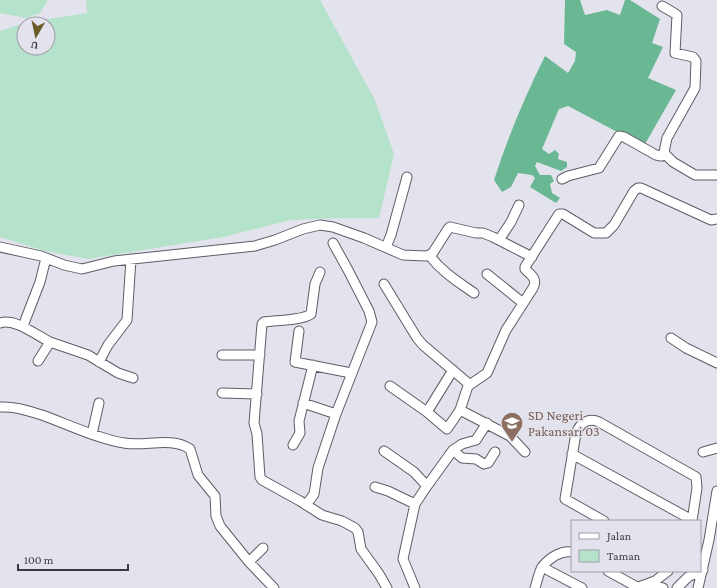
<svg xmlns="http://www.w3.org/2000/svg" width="717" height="588" viewBox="0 0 717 588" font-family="'Crimson Pro',serif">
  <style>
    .green { fill: #b5e2ca; fill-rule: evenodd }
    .forest { fill: #6ab793 }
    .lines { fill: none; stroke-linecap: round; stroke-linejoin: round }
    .minor-casing { stroke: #5d5d66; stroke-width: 11 }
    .minor { stroke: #fff; stroke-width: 9 }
    .labels { text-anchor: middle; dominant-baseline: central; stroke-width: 3; stroke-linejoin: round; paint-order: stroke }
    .education-label { font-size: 14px; fill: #785e54; stroke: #e3e3ee; text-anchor: start }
  </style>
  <rect width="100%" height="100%" fill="#e3e3ee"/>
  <path class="green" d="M0,0h48l-8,13 -14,5 -26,-5z
    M86,0h234l55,100 19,54 -15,64h-36l-53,2 -67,17 -135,22 -43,-8 -45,-14v-206l28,-9 59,-9zM24,24h24v24h-24z"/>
  <path class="forest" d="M565,0h15l5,15 22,-5 13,5 5,-15h5l30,19 -8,24 11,4 -15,31 28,12 -31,54h-5l-72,-38 -9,3 -17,40 7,5 6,-4 4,4 -1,5 9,3v5l-6,4 -24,-9 -2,4 5,9h11l3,6 -4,3 2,9 8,5 -4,5 -26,-16 5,-9 -3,-3 -14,-2 -7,14 -9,5 -8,-12c14,-43 31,-84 51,-124l23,17 7,-12 1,-9 -12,-8z"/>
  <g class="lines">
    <g class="minor-casing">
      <path id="minor" d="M662,6l12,7 3,2 -2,38 18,4 3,4 -1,27 -28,50 -3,14 2,3 7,7 22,13h22
        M562,179l6,-3 31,-8 20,-32 5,1 32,18 5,1 5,-1
        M499,240l12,-18 8,-17
        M0,247l41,9 23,9 18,4 32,-8 141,-15 20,-6 28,-11 17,-4 13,2 31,11 39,17 23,1 6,-2 16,-25 2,-2 26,6h7l10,4 39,20
        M386,247l5,-12 16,-58
        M429,255c13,17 28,26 45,38
        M320,272l-5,12 -4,30c-10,7 -35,6 -47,8l-2,2 -8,99 3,11 3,43 2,3 38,21 22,14 20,6 13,7 3,4 3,17 18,25 8,14
        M487,274l36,29
        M384,284l33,54 6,7 46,39
        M0,323c15,-5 36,12 50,19l-12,19
        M23,326l17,-44 6,-24
        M299,331l-4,31 56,11
        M671,338l15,10 31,15
        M50,342l38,13 30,18 15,5
        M222,355h38
        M99,362l9,-17 19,-25 4,-61
        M390,386l37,26 20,17 13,-19 8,-24 19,-13 19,-43 27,-42c5,-9 -2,-13 -8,-19v-2l34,-53h4l31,19h12l8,-8 20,-34 4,-3h3l70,32 6,-1
        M222,393l35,1
        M303,403l33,11
        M0,407c15,-1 28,4 42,8 25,9 56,24 82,28 21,4 47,-7 66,6l8,26 17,21 1,20 4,10 29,36 25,26
        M460,410l50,26 15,16
        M427,412l26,-42
        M92,434l7,-31
        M293,445l7,-12 -1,-12 14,-56
        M453,450l9,8 14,1 8,5 4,-1 7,-11
        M703,452l14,-4
        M572,454l120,66
        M427,486l26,-36 9,-6 14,-4 11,-17
        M375,487l13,4 27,13 12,-18 -13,-14 -30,-21
        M306,505l8,-11 4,-26 18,-54 36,-92 -3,-11 -21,-41 -15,-27
        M604,521l-39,-22 11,-66c4,-10 13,-16 23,-11l97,55 1,11 -5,33
        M249,562l14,-14
        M542,567l40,21
        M608,571l29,16
        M646,585l17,3
        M415,588l-12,-29 12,-55
        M535,588c2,-6 4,-16 7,-21 7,-9 19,-17 30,-15
        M636,588l19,-7 13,-10
        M677,588l11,-11 15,-7
        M698,588l11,-48 8,-49"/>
    </g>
    <use href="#minor" class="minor"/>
  </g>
  <defs>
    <g id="school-pin" transform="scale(1.15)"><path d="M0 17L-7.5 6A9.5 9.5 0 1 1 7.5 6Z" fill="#8d6e63" stroke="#e3e3ee"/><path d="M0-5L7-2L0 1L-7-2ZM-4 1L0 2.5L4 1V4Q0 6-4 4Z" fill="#fff"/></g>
  </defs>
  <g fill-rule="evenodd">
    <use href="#school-pin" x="512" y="423"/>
  </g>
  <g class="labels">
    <g class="education-label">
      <text x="528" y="415">SD Negeri<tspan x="528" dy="16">Pakansari 03</tspan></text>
    </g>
  </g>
  <rect x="571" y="520" width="130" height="52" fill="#e3e3ee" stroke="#9f9fa8"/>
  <rect x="579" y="533" width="20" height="6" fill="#ffffff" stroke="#9f9fa8"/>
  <text x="607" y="540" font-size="12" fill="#3a393e">Jalan</text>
  <rect x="579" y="550" width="20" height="12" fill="#b5e2ca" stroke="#9f9fa8"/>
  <text x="607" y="560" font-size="12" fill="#3a393e">Taman</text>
  <g transform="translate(36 36) rotate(189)"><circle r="19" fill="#e3e3ee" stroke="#9f9fa8"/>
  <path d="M0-3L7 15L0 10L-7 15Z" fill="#6a5b29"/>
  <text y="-6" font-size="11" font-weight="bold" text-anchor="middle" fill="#3a393e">U</text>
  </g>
  <path d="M18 564v6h110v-6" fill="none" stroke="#3a393e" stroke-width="2"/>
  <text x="24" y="564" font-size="12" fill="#3a393e" stroke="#e3e3ee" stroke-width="3" paint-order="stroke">100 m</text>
</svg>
